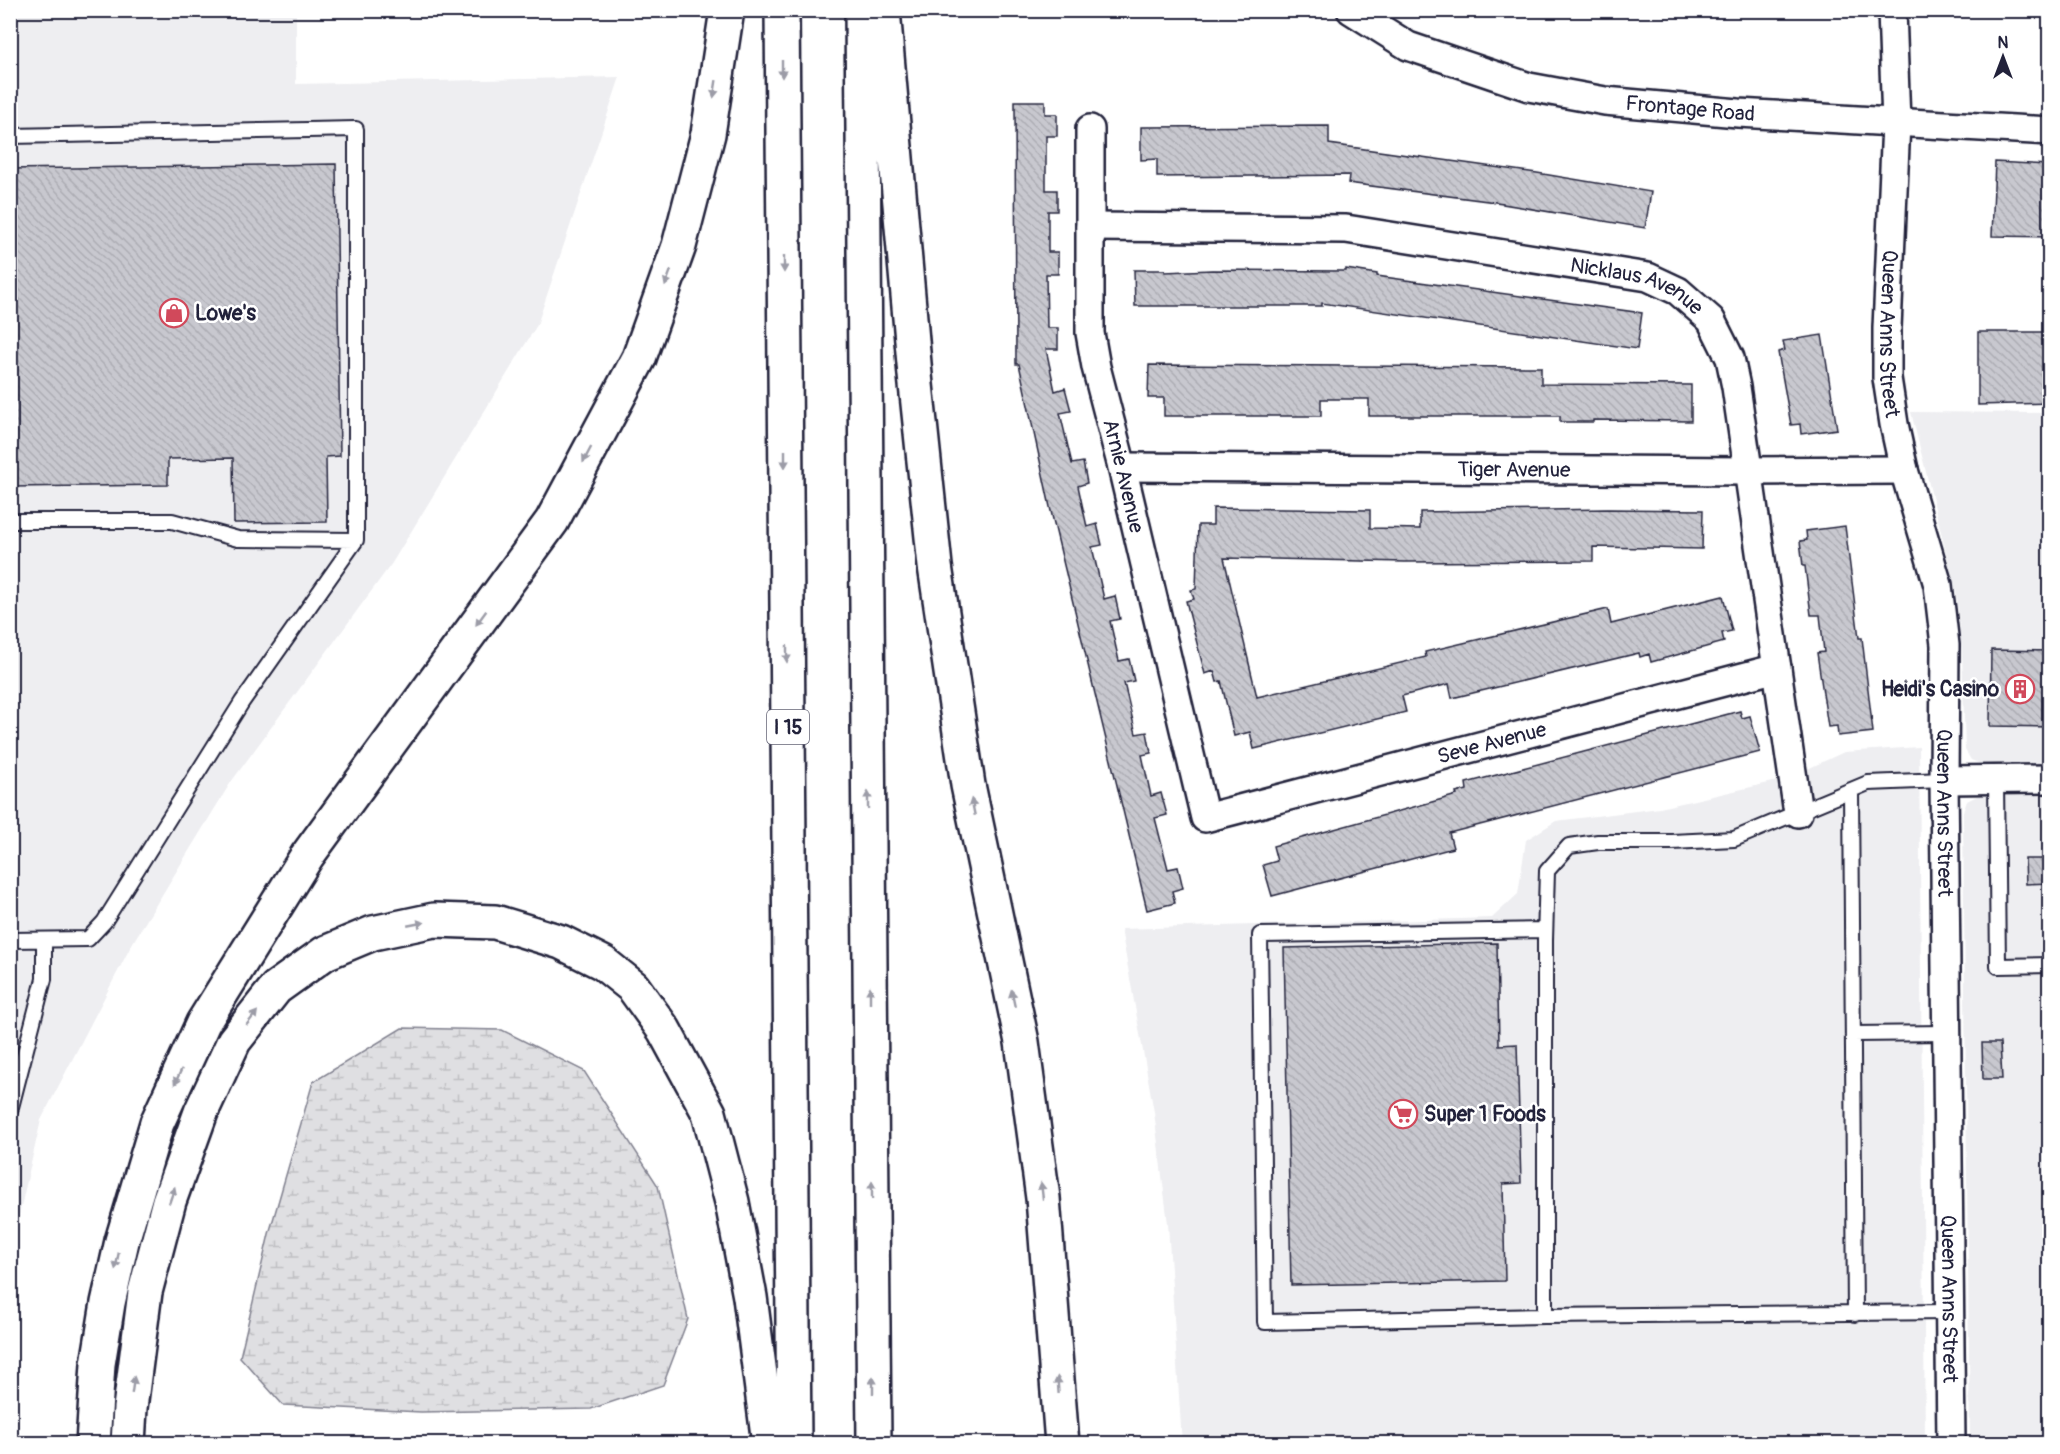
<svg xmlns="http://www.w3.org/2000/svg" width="2060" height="1454" viewBox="0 0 2060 1454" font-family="Pangolin,sans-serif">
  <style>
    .built { fill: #eeeef1 }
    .wetland { fill: url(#wetland-marsh); stroke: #80808e; stroke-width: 1.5 }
    .building { fill: url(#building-back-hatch); stroke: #22223b; stroke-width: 1.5 }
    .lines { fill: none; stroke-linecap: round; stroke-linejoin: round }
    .lane-casing { stroke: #22223b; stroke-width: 18 }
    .street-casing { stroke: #22223b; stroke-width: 32 }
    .highway-casing { stroke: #22223b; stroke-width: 38 }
    .lane { stroke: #fff; stroke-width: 14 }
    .street { stroke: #fff; stroke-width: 27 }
    .highway { stroke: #fff; stroke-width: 33 }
    .oneway { fill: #9c9ca7 }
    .labels { text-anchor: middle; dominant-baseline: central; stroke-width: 5; stroke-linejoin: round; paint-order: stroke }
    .shield { fill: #fff; stroke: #646476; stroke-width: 1.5 }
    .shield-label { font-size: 20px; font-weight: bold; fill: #22223b }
    .street-label { font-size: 21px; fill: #22223b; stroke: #fff }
    .poi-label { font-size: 21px; font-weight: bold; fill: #22223b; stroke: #fff; text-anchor: start }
  </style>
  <defs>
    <pattern id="wetland-marsh" width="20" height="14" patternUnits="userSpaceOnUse" patternTransform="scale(1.5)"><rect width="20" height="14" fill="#dfdfe2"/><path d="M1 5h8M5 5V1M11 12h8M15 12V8" fill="none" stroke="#bfbfc3"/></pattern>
    <pattern id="building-back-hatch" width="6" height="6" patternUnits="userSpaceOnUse" patternTransform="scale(1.5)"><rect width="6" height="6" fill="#c8c8cf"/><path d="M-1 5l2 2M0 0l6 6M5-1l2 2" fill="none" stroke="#acacb3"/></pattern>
  </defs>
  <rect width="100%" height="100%" fill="#fff"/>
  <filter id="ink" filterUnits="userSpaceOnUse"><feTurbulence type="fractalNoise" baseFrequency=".0167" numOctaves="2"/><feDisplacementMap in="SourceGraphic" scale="12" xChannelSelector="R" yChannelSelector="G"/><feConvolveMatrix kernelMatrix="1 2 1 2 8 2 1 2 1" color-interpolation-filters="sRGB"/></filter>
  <g filter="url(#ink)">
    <path class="built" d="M11,11h285v73l324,-7 -83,248 -145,238 -161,219 -99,162 -91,176 -30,130z
      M1911,412l138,1v351h-68l-10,-4 -6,-10 -3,-101 -6,-57z
      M1919,747l6,696h-743l-14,-219 -14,-112 -33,-183 371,-11 26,-24 8,-54 30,-19 104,-13 126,-29 58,-27z
      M2049,795v648h-79l-7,-631 4,-11 10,-5z"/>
    <path class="wetland" d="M402,1028l100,2 82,41 74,115 30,133 -25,66 -72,24 -170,3 -138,-7 -43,-48 29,-123 44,-152z"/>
    <path class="building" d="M1015,101h30v13h12v22h-11v54h11v21h-9v41h10v22h-12l1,54h11v21h-12l9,42 10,-3 6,23 -11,2 12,51 11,-2 4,21 -9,3 9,41 10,-3 5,21 -10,2 12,52 11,-3 5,23 -10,2 9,40 10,-2 5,22 -10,2 12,51 11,-2 4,21 -9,2 9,41 10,-3 6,22 -12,3 13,51 10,-2 5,21 -11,3 3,12 -28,7 -97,-403 -31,-143h-3z
      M1329,126v18l208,29 114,19 -6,36 -142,-24v-1l-155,-20 1,-8 -192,2v-18l-16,1v-33z
      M1995,162l54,3v72l-57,-1z
      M336,164l4,292 -14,1 1,65 -93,1 -1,-65 -65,1v26l-158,2v-318z
      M1346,269l31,5v2l265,37 -5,36 -315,-46v3h-187l-1,-36h31v2l47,-2 134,1z
      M1978,332h71v71l-71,2z
      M1822,335l15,94 -36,5 -1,-10 -9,1 -13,-73 7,-2 -2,-9z
      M1149,365l392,2v17l150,1v36l-98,-1v2h-33v-6h-191v-17h-48v17h-157v-18h-16z
      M1213,508l157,2v18l50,1v-17l187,-3 96,1 -1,39 -109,-2v14l-188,1 -181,-4 33,139 169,-40 -1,-5 183,-43 3,15 112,-28 9,35 -10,2 2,9 -73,20 -2,-8 -9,3 -1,-4 -187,45 -3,-14 -47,12 4,16 -152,37 -4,-17 -16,4 -13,-55 -4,1 -3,-11 -9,3 -19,-73 8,-2 -3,-9 5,-1 2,-64h15z
      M1845,526l14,112h3l11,94 -35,4 -1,-10 -9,1 -11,-74 7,-1 -4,-37h-9l-6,-49h-2l-3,-25 7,-1 -1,-9z
      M1991,650l58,1v76l-59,-1z
      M1740,711l2,7 8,-2 10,36 -311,81 4,15 -181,48 -9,-31 14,-4 -4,-15 184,-51 -1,-2 11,-3 -1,-7z
      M2025,859h24v24l-23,1z
      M1497,943l2,102 18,-1 4,139 -18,1 2,97 -214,4 -7,-337z
      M1982,1043h18l2,36h-19z"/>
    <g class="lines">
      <g class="lane-casing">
        <path id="lane" d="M10,136l346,-7v411l-114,162 -138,220 -16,17 -78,1
          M10,521h162l66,18 118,1
          M1944,780l-76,3 -134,56 -62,3h-74l-29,4 -22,25 -2,69v376l406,-4
          M1996,780l2,186 52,-1
          M1851,790l4,524
          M1853,1034l94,-1
          M10,1111l34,-132v-39
          M1545,1316l-280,6 -5,-387 285,-5"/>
      </g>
      <g class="street-casing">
        <g id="street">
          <path id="s1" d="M1351,10l57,36 121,41 76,14 133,12 312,18"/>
          <path id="s2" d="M1892,10l4,113 -9,205v50l7,46 10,46 34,115 7,60 -1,135 7,664"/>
          <path id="s3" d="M1090,129v204l6,34 26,100 83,351 572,-150"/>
          <path id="s4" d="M1090,227l256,2 302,48 30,14 33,29 19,38 6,29 62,426"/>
          <path id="s5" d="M1122,467l626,4 156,-1"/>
          <path d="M1944,780l106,-1"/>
        </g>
      </g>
      <g class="highway-casing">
        <path id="highway" d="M782,10l12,1434
          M862,10l12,1434
          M883,10l32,365 20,191 33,219 54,257 21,156 19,246
          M93,1444l5,-80 10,-61 14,-62 35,-118 46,-100 104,-167 245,-335 87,-163 40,-112 29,-112 19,-124
          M128,1444l2,-36 15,-116 24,-91 32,-89 33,-71 42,-53 49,-35 48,-20 61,-13 61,2 66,20 42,21 30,24 31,43 45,83 23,89 18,95 19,147"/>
      </g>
      <use href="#lane" class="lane"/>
      <use href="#street" class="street"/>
      <use href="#highway" class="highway"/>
    </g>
    <defs><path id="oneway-solid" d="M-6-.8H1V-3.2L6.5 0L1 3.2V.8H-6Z" transform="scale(1.5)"/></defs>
    <g class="oneway">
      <use href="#oneway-solid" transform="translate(782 69) rotate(90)"/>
      <use href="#oneway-solid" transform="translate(715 89) rotate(99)"/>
      <use href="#oneway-solid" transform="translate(784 264) rotate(90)"/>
      <use href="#oneway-solid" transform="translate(668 278) rotate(110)"/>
      <use href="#oneway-solid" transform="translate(587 455) rotate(118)"/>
      <use href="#oneway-solid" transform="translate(785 459) rotate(90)"/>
      <use href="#oneway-solid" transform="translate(481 618) rotate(126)"/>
      <use href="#oneway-solid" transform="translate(787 654) rotate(90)"/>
      <use href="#oneway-solid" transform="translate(868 800) rotate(-90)"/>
      <use href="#oneway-solid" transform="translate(973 807) rotate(-102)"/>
      <use href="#oneway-solid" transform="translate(416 924) rotate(-11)"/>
      <use href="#oneway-solid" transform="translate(870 995) rotate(-90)"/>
      <use href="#oneway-solid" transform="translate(1013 998) rotate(-102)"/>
      <use href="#oneway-solid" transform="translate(252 1018) rotate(-52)"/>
      <use href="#oneway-solid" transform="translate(178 1077) rotate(115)"/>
      <use href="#oneway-solid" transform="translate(872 1190) rotate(-90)"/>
      <use href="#oneway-solid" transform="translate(1042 1191) rotate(-97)"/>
      <use href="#oneway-solid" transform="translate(172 1195) rotate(-71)"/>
      <use href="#oneway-solid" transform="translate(117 1261) rotate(102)"/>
      <use href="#oneway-solid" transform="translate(133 1385) rotate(-82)"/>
      <use href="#oneway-solid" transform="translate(873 1385) rotate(-90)"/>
      <use href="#oneway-solid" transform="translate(1058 1385) rotate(-94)"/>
    </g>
  </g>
  <defs>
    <g id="shop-ring" transform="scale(1.5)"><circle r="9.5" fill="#fff" stroke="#d1495b" stroke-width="1.5"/><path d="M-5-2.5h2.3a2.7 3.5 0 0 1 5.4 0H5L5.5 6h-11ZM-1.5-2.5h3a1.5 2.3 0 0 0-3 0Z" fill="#d1495b"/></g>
    <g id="building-ring" transform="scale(1.5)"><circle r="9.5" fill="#fff" stroke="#d1495b" stroke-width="1.5"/><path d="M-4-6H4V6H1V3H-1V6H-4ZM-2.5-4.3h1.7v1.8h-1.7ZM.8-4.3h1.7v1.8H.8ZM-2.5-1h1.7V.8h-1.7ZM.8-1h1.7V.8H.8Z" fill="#d1495b"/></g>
    <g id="supermarket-ring" transform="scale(1.5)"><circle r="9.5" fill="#fff" stroke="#d1495b" stroke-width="1.5"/><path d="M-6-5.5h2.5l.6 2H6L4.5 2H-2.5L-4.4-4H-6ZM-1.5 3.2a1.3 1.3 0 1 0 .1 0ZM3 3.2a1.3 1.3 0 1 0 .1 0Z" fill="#d1495b"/></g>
  </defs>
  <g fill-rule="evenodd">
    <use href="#shop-ring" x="174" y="313"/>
    <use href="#building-ring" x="2020" y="689"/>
    <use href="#supermarket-ring" x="1403" y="1114"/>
  </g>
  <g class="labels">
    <rect class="shield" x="767" y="710" width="42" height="34" rx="4.5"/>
    <g class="shield-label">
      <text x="788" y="727">I 15</text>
    </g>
    <g class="street-label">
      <text stroke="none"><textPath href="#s1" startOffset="358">Frontage Road</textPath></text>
      <text stroke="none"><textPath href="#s4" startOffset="554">Nicklaus Avenue</textPath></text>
      <text stroke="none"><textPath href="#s2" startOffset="324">Queen Anns Street</textPath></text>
      <text stroke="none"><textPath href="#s5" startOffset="392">Tiger Avenue</textPath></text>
      <text stroke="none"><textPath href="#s3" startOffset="351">Arnie Avenue</textPath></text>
      <text stroke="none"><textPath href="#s3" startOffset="999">Seve Avenue</textPath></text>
      <text stroke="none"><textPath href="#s2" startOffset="810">Queen Anns Street</textPath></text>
      <text stroke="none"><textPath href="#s2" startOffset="1296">Queen Anns Street</textPath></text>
    </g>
    <g class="poi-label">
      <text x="195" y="313">Lowe's</text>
      <text x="1999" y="689" text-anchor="end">Heidi's Casino</text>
      <text x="1424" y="1114">Super 1 Foods</text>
    </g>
  </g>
  <rect width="2060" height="1454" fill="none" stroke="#fff" stroke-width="36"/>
  <rect x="18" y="18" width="2024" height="1418" fill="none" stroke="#22223b" stroke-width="2" filter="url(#ink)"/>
  <g transform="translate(2003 57)" stroke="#ffffff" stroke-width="4.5" paint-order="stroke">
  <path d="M0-4.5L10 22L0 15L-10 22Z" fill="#22223b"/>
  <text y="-9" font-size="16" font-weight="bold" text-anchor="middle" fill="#22223b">N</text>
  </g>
</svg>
